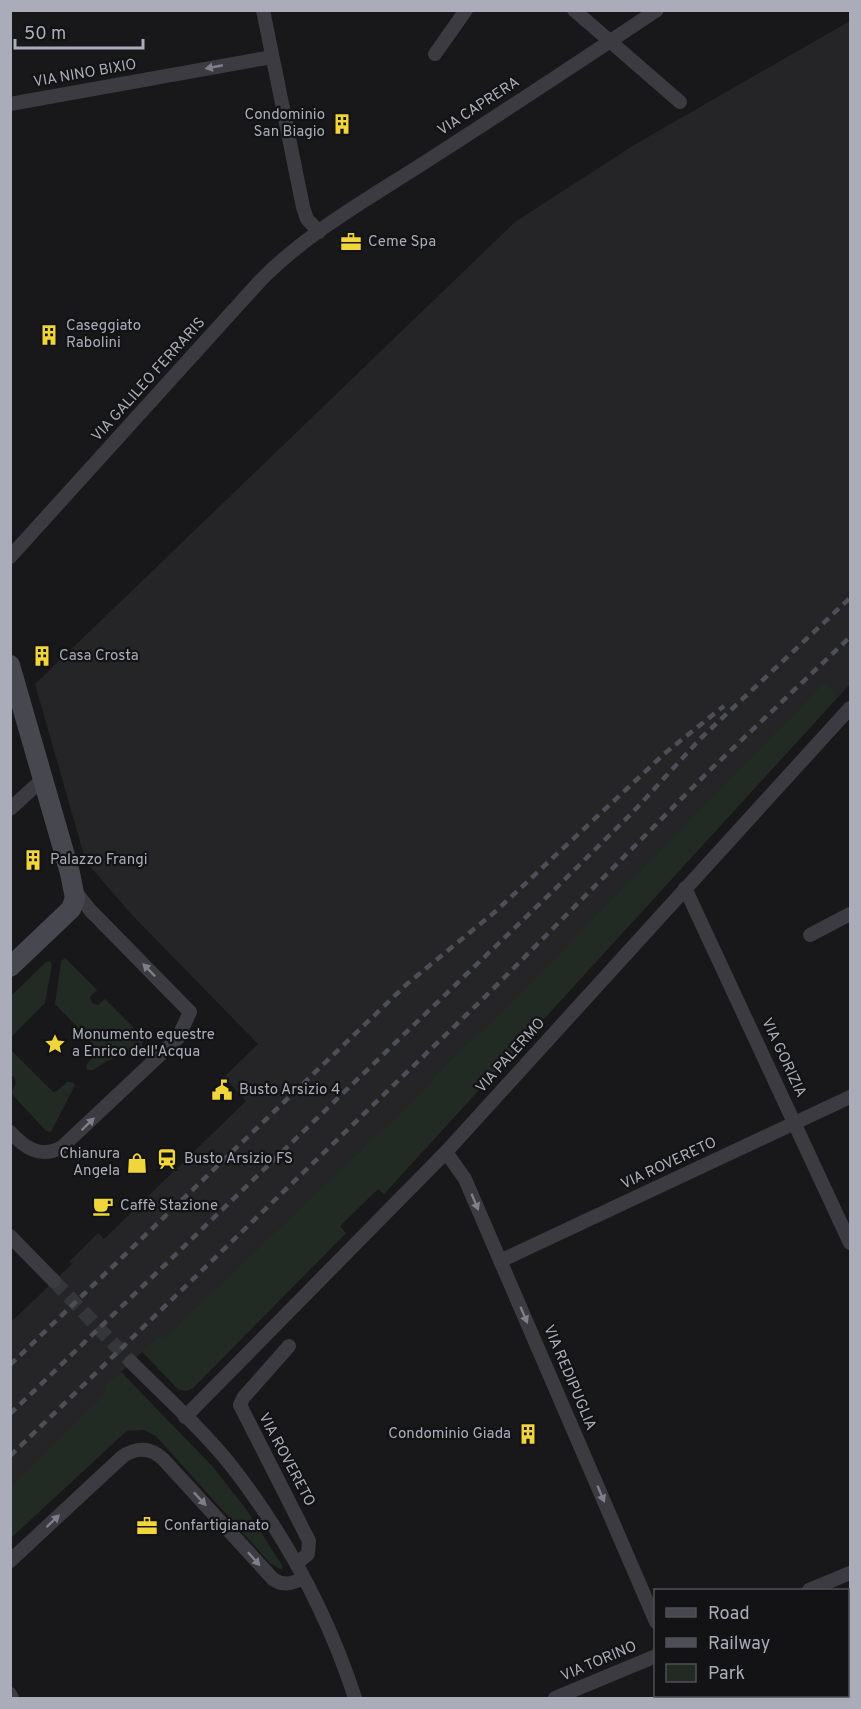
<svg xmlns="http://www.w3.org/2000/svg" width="861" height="1709" viewBox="0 0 861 1709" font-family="Overpass,sans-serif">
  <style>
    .built { fill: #252427 }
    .green { fill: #222a24 }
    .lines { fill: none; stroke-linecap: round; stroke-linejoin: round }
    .street-tunnel { stroke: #35363a; stroke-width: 14; stroke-dasharray: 14 7; stroke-linecap: butt }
    .street { stroke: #3b3b41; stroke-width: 14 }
    .secondary { stroke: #47474f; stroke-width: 20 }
    .rail { stroke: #4e4e56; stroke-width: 4.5; stroke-dasharray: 8 6; stroke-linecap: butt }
    .oneway { fill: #7e7f8a }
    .labels { text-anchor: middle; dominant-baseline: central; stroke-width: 4.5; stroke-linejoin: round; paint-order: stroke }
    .street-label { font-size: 15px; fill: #aaacba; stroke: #131315 }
    .poi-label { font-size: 15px; fill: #aaacba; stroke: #131315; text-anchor: start }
  </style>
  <rect width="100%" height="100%" fill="#18181a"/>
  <path class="built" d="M850,21v663l-466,510 -6,-5 -38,37 6,7 -153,155 -7,3 -8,-2 -36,-37 -21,20 33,34 -143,132v-216l61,-58 -3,-2 29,-29 6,6 142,-138 -22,-24 34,-33 -126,-129 -46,-53 -51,-178 480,-462 119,-77z
    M850,1616v82h-124l-2,-2h124v-79z"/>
  <path class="green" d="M825,682l13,15 -454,497 -6,-5 -38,37 6,7 -153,155 -7,3 -8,-2 -36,-38 14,-13 9,-1 247,-235 47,-51 39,-35z
    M65,958l32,32 -7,7 2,6 6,2 7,-6 37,37 1,6 -3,7 -33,12 -14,9h-6l-1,-5 10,-12v-6l-41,-43 6,-43z
    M50,961l2,4 -7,38 -34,34v-41l35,-34z
    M11,1050l42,42 4,-1 10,-9h5l3,3 -24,47 -5,-1 -35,-38 5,-10 -2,-6 -3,-2z
    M121,1372l92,95 33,42 32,50 4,6v5l-12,-7 -114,-127 -12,-6 -18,1 -115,107v-53l90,-87 8,-16z"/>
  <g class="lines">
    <path class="street-tunnel" d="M54,1281l77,81"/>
    <path class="street" d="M263,10l40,197 4,12 12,13
      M574,10l106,92
      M435,54l31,-44
      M10,104l262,-47
      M10,557l250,-276c47,-49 115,-86 173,-124 75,-48 149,-97 224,-147
      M10,809l33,-30
      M685,888l165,355
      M810,935l40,-21
      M10,1132c15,16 31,27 52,15l116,-109 12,-26 -100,-102 -15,-19
      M446,1152l19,27 191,443
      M10,1236l44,45
      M500,1261l350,-164
      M289,1346l-46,52 -3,7 69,136 -1,13 -11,9
      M131,1362c34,34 72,68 102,106 54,70 95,147 122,230
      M185,1417l261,-265 404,-444
      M10,1561l112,-104c14,-10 28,-10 41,2l110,120c11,8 20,4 31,-1
      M809,1590l41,-17
      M10,1694l2,4
      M686,1696l2,2
      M555,1698l101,-42"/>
    <path class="secondary" d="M10,665l60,208 5,25 -4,11 -61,58"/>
    <path class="rail" d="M10,1365l397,-381 89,-73 168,-157 60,-48
      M10,1414l544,-524 79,-78 68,-74 149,-140
      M10,1456l482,-466 216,-218 142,-135"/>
  </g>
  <defs><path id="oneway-solid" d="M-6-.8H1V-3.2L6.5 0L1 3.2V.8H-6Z" transform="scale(1.5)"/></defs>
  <g class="oneway">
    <use href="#oneway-solid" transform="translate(214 67) rotate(169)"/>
    <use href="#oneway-solid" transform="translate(149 970) rotate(-134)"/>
    <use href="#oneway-solid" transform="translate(88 1124) rotate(-44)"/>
    <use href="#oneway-solid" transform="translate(475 1202) rotate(67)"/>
    <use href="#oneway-solid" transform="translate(524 1315) rotate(67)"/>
    <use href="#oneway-solid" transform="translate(601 1494) rotate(67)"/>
    <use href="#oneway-solid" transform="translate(200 1499) rotate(47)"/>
    <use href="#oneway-solid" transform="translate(53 1521) rotate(-43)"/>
    <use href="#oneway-solid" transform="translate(254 1559) rotate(48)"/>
  </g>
  <defs>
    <g id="building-bare" transform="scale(1.62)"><path d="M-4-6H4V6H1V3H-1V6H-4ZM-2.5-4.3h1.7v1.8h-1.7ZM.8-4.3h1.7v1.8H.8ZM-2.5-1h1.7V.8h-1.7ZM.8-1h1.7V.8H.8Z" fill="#f0d63a" stroke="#131315" stroke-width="2.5" paint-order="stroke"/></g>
    <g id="office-bare" transform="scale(1.62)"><path d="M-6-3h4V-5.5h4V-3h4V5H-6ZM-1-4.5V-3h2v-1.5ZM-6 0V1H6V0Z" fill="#f0d63a" stroke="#131315" stroke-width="2.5" paint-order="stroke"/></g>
    <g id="sight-bare" transform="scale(1.62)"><path d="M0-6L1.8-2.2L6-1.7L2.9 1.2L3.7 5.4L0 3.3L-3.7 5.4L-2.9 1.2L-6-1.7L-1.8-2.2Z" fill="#f0d63a" stroke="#131315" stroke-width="2.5" paint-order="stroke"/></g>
    <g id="civic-bare" transform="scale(1.62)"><path d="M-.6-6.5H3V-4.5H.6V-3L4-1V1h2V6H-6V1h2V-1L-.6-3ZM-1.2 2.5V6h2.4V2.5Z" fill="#f0d63a" stroke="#131315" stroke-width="2.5" paint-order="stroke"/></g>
    <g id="station-bare" transform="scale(1.62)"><path d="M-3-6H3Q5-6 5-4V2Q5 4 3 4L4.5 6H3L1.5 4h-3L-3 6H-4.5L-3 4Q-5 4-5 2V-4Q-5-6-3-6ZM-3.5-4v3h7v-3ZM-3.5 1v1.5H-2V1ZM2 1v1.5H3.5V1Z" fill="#f0d63a" stroke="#131315" stroke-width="2.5" paint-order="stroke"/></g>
    <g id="shop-bare" transform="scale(1.62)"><path d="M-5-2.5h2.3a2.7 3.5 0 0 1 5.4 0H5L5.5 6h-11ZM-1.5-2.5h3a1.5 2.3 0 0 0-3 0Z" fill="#f0d63a" stroke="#131315" stroke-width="2.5" paint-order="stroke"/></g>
    <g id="cafe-bare" transform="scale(1.62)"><path d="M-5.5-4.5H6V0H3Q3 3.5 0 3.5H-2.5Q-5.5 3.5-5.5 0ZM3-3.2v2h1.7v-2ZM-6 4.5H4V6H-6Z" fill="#f0d63a" stroke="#131315" stroke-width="2.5" paint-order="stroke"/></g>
  </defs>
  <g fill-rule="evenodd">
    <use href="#building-bare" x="342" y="124"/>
    <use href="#office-bare" x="351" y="242"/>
    <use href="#building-bare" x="49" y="335"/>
    <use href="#building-bare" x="42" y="656"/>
    <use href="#building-bare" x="33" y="860"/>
    <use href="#sight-bare" x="55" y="1044"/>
    <use href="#civic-bare" x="222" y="1090"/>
    <use href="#station-bare" x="167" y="1159"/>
    <use href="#shop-bare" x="137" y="1163"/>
    <use href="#cafe-bare" x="103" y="1206"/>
    <use href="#building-bare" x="528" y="1434"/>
    <use href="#office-bare" x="147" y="1526"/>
  </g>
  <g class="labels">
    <g class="street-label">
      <text transform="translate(85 74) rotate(-10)">VIA NINO BIXIO</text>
      <text transform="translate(479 107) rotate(-33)">VIA CAPRERA</text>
      <text transform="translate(149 380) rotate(-48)">VIA GALILEO FERRARIS</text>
      <text transform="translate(511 1056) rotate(-48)">VIA PALERMO</text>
      <text transform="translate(783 1058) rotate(65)">VIA GORIZIA</text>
      <text transform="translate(669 1164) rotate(-25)">VIA ROVERETO</text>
      <text transform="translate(569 1378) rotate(67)">VIA REDIPUGLIA</text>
      <text transform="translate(286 1460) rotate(62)">VIA ROVERETO</text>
      <text transform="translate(599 1662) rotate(-23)">VIA TORINO</text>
    </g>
    <g class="poi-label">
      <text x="325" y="115" text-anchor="end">Condominio<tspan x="325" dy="17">San Biagio</tspan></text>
      <text x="368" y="242">Ceme Spa</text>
      <text x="66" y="326">Caseggiato<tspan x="66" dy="17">Rabolini</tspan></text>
      <text x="59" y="656">Casa Crosta</text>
      <text x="50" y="860">Palazzo Frangi</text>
      <text x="72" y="1035">Monumento equestre<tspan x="72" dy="17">a Enrico dell'Acqua</tspan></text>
      <text x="239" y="1090">Busto Arsizio 4</text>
      <text x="120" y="1154" text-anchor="end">Chianura<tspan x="120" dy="17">Angela</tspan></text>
      <text x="184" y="1159">Busto Arsizio FS</text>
      <text x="120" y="1206">Caffè Stazione</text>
      <text x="511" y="1434" text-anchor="end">Condominio Giada</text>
      <text x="164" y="1526">Confartigianato</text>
    </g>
  </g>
  <rect width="861" height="1709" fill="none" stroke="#aaacba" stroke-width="24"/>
  <rect x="654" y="1589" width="195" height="108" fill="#131315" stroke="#4f5057" stroke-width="1.5"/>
  <rect x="666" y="1608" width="30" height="9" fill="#47474f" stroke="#4f5057" stroke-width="1.5"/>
  <text x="708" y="1619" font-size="18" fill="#aaacba">Road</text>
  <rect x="666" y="1638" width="30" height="9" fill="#4e4e56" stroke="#4f5057" stroke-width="1.5"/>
  <text x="708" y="1649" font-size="18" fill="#aaacba">Railway</text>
  <rect x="666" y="1664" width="30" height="18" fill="#222a24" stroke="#4f5057" stroke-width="1.5"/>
  <text x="708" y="1679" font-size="18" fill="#aaacba">Park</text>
  <path d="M15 39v9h128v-9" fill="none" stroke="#aaacba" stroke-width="3"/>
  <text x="24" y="39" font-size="18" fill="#aaacba" stroke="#131315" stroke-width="4.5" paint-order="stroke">50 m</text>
</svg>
